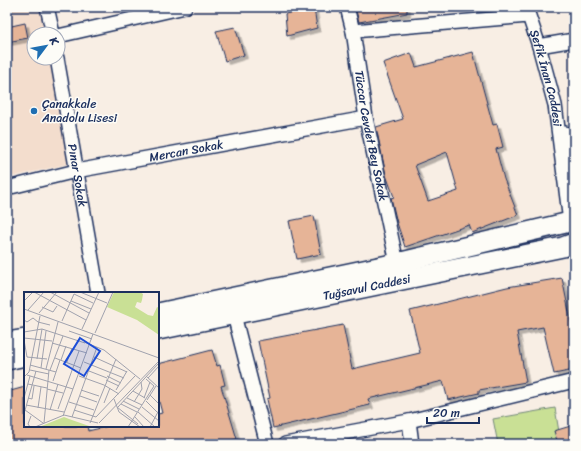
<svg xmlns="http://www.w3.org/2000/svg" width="581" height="451" viewBox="0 0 581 451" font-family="Sriracha,sans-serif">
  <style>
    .built { fill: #f3ddcd }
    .green { fill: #c9e095; stroke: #72887a }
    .building { fill: #e6b497; stroke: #1b2f5e; fill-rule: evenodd; filter: url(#shadow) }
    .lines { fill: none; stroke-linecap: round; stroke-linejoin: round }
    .minor-casing { stroke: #1b2f5e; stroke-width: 16 }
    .secondary-casing { stroke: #1b2f5e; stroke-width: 22 }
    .minor { stroke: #fdfcf7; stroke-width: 13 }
    .secondary { stroke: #fdfcf7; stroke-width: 19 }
    .poi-dot { fill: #1f6fb2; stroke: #fdfcf7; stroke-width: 1.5 }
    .labels { text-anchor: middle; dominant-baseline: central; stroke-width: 3; stroke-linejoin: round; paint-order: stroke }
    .street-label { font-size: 12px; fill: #1b2f5e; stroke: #fdfcf7 }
    .poi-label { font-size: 12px; fill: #1b2f5e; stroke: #fdfcf7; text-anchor: start }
    .inset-road { fill: none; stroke: #a0a2ae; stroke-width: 1 }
    .view { fill: #1d4ed8; fill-opacity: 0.15; stroke: #1d4ed8; stroke-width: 2 }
    .inset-edge { fill: none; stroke: #1b2f5e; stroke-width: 2 }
  </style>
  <defs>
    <filter id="shadow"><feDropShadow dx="3.5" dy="3.5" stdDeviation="0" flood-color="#0004"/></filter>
  </defs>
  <rect width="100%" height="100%" fill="#f8eee4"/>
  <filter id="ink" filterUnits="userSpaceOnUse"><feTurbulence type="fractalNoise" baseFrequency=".025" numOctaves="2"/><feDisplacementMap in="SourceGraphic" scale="8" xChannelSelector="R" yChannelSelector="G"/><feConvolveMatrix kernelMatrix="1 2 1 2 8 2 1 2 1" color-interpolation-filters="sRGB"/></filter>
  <g filter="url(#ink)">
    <path class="built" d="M7,7h34l5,27h-12v24h17l21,105 -65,15z"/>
    <path class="green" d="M555,408l6,36h-63l-5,-25z"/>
    <path class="building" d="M355,7h52v6l-48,9z
      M314,8l3,20 -30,8 -2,-22z
      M25,23l3,15 -21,4v-15z
      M235,27l9,28 -19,6 -9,-30z
      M473,52l20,73 4,-1 6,23 -7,2 8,30 14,36 -46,18 -3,-8 -64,22 -8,-24 -6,-25 3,-1 -8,-22 -10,-48 27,-8 -20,-56 28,-10 5,14zM447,152l11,39 -30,10 -13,-36z
      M314,216l7,38 -24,5 -8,-38z
      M562,278l9,44 3,-1v49l-20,4 -11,-47 -26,5 9,50 -47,8v3l-31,7 -5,-19 -75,18 2,6 -97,23 -6,-29 3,-1 -12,-57 85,-16 9,44 68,-16 -10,-42 97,-24z
      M212,350l5,16 3,-1 5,20 -4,1 16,53 -16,5h-214v-52l18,-5v39h62l1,5 21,-5h49v-12l4,-1 -4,-15v-34z
      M574,425v19h-16l-4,-13z"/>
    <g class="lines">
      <g class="minor-casing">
        <g id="minor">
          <path d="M47,7l6,27"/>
          <path id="s1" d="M347,7l6,24 13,87 31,145"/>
          <path id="s2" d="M526,7l13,39 16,59 15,117"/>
          <path d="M353,31l175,-15"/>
          <path d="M58,36l127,-29"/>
          <path d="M539,46l35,-6"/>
          <path id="s3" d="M57,58l41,235"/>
          <path d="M565,133l9,29"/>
          <path id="s4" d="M7,188l69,-17 290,-53"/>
          <path d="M234,315l33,129"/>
          <path d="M409,421l3,23"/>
          <path d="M285,444l124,-23 165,-40"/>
        </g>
      </g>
      <g class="secondary-casing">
        <g id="secondary">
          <path d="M158,313l239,-50 177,-42"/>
          <path id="s5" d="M158,330l405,-83 11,-4"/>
          <path d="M7,342l18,-3"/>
          <path d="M7,360l18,-4"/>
        </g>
      </g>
      <use href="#minor" class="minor"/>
      <use href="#secondary" class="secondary"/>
    </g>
  </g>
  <circle class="poi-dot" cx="34" cy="111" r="4"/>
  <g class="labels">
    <g class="street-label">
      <text stroke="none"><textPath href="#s2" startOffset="74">Şefik İnan Caddesi</textPath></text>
      <text stroke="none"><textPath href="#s1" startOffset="131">Tüccar Cevdet Bey Sokak</textPath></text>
      <text stroke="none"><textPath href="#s4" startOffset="183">Mercan Sokak</textPath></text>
      <text stroke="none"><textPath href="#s3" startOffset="119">Pınar Sokak</textPath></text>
      <text stroke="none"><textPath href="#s5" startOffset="213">Tuğsavul Caddesi</textPath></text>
    </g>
    <g class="poi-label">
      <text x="42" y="104">Çanakkale<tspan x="42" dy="14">Anadolu Lisesi</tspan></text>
    </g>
  </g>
  <g transform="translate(24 292)">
    <rect width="135" height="135" fill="#f8eee4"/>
    <path d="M90,0h26l3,2 -1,6 -1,3 -4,-1 -2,5 13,8 5,1 4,-9 2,1v27l-22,-15 -30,-13zM40,125l5,2 23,8h-53z" fill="#c9e095"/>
    <path class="inset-road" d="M10,0l52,28M26,0l39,21M56,0l27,11M0,9l9,-9M47,9l20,8M18,15l11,5 4,-6M0,17l135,49M4,18l16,-18M15,21l18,-21M0,28l3,2 6,-4 5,4 12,3M38,29l12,-27 19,9M58,37l17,-37M45,39l23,8M0,40l18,-3 43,14M71,41l18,-41M0,46l28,3M0,48l3,17 20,2M60,50l20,8 36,29M28,51l35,10M70,65l33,15M31,66l26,10M13,67l5,-30M37,68l5,-14M43,70l5,-14M60,70l40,16M6,73l26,7M17,76l5,-37M22,77l12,-47M6,78l19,4M26,78l13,-34M65,79l18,7M3,83l46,14M55,84l25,9 15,9M83,84l14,7M122,84l13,12M0,85l5,-5 11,-56M124,86l11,-12M82,88l13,6M29,89l7,-21M4,92l19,4M23,97l16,4M57,98l18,6M92,98l11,-19M109,99l12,7M126,103l9,9M56,104l17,6M0,106l6,-22M4,106l4,1 2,-13M103,106l15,7M120,106l6,-16M90,107l5,13 21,15M123,108l9,-14M99,109l16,8M122,109l12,12M45,110l25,8M110,110l8,-13 -1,-7M80,111l6,-15M97,112l16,8M2,113l38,7M93,115l21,17M94,115l40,-43M118,115l17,14M14,116l3,-21M34,117l21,-58M1,118l18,13M26,118l8,-26M50,118l22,7 39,-41M114,120l17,15M0,122l12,-43M39,124l30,-82M48,125l25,-70M111,125l9,10M20,131l5,-53M66,131l26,-64M75,131l60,-62M6,135l-2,-3 3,-8M11,135l29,-12 34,8M104,135l26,-41 -8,-7M126,135l9,-17"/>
    <path class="view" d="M56,46l20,13 -16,25 -20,-12z"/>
    <rect width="135" height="135" class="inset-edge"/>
  </g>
  <rect width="581" height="451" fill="none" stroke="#fdfcf7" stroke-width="24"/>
  <rect x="12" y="12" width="557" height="427" fill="none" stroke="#1b2f5e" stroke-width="1.5" filter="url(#ink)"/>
  <g transform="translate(46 46) rotate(58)"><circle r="19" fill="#fdfcf7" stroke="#a3aaba"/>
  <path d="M0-3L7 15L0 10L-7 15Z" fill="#1f6fb2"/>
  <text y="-6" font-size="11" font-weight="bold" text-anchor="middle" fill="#1b2f5e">K</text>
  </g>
  <path d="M427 417v6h52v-6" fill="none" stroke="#1b2f5e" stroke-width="2"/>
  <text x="433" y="417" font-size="12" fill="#1b2f5e" stroke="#fdfcf7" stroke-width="3" paint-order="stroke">20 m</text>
</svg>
